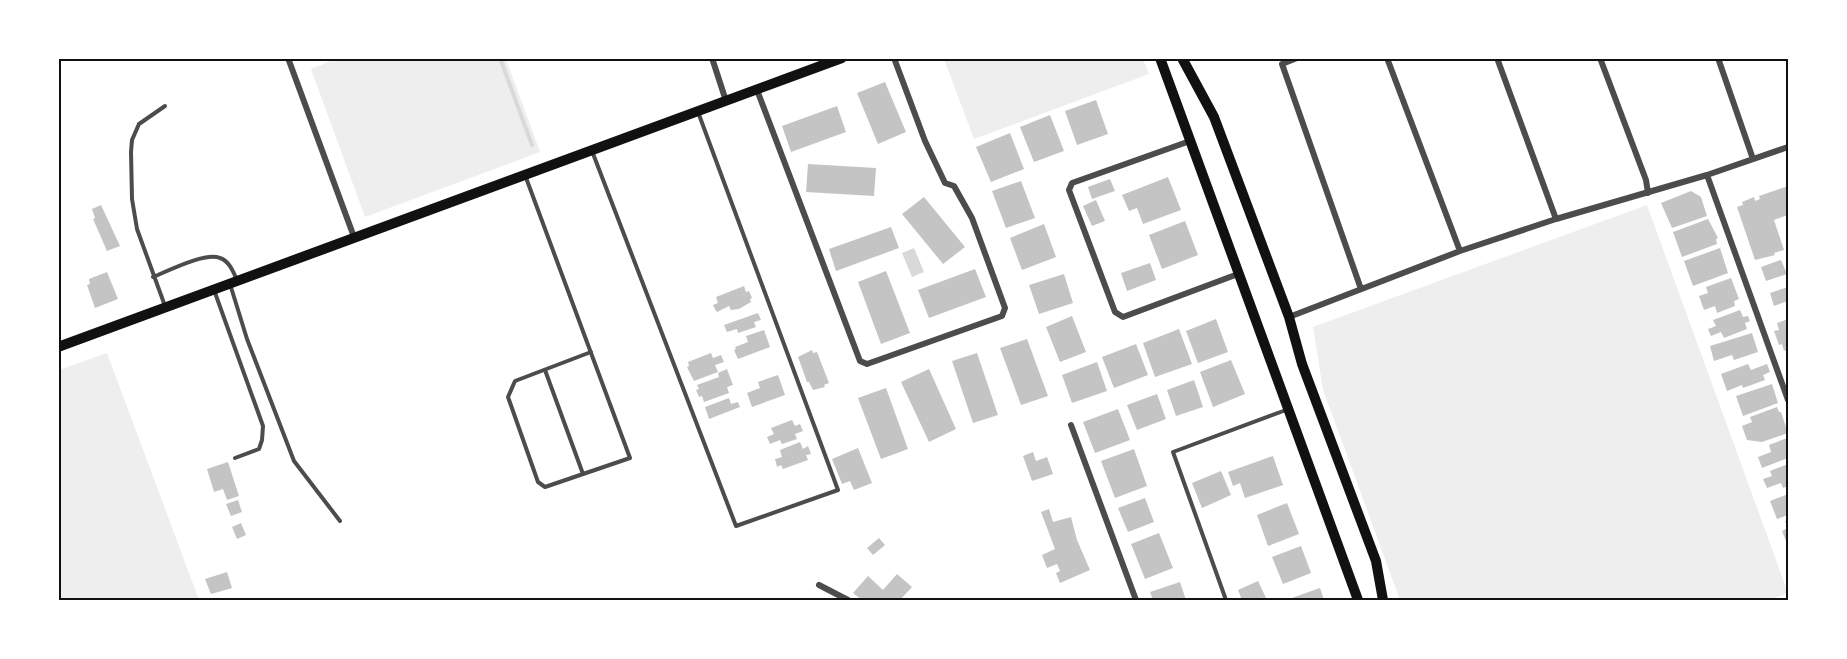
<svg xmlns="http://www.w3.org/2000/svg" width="1847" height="659" viewBox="0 0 1847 659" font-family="Commissioner,sans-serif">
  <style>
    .green { fill: #eee }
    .water { fill: #d9d9d9 }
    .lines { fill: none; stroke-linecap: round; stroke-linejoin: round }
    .stream { stroke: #d9d9d9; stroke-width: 4 }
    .building { fill: #c4c4c4 }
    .service { stroke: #4c4c4c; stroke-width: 4 }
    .minor { stroke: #4c4c4c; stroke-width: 6 }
    .secondary { stroke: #111; stroke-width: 10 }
    .neatline { fill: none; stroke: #111; stroke-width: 2 }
  </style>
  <rect width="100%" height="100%" fill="#fff"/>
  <path class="green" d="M338,58l168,1 34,93 -175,65 -54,-148z
    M944,59h199l6,15 -175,65z
    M1647,205l141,388 -20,7h-368l-77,-210 -10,-63z
    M107,353l92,247h-140v-230z"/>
  <path class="water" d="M914,248l10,24 -12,5 -10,-24z"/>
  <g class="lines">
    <path class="stream" d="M500,58l32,87"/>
  </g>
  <path class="building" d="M885,82l21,50 -28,12 -21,-51z
    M1096,100l12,34 -31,11 -12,-34z
    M837,106l9,26 -55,20 -9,-26z
    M1050,115l14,36 -30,11 -14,-35z
    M1010,133l14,36 -33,13 -15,-35z
    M808,164l68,4 -2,28 -68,-4z
    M1168,177l13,33 -38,14 -6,-16 -8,3 -7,-16z
    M1110,179l5,12 -23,8 -4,-12z
    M1021,181l14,37 -29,10 -14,-37z
    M1788,186v29l-14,5 10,30 -10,3 1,2 -20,5 -18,-53 6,-2 -1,-3 12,-5 1,4 5,-2 -1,-3z
    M1691,191l10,6 6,19 -35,12 -11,-25z
    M924,197l41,50 -22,17 -41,-50z
    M1096,200l9,21 -13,5 -9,-20z
    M101,205l19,41 -13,5 -14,-32 2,-1 -3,-9z
    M1708,219l10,19 -2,1 1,5 -35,13 -9,-25z
    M1185,221l13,34 -36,14 -13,-34z
    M1044,224l12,33 -34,13 -12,-32z
    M891,227l8,21 -63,23 -7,-22z
    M1720,248l8,25 -35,13 -9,-25z
    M1781,260l6,14 -21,7 -5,-14z
    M1150,263l6,17 -29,11 -6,-18z
    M975,269l11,28 -57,21 -11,-28z
    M886,271l24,62 -29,11 -23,-62z
    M107,272l11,27 -23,9 -8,-23 3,-1 -1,-5z
    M1064,274l9,29 -34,11 -10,-29z
    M1731,278l8,21 -5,2 1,5 -18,7 -2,-7 -11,4 -5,-14 9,-3 -2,-6z
    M744,286l2,6 3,-1 3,7 -2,1 1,3 -12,7 -8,1 -2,-4 -12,6 -1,-1 -3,-6 5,-2 -2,-6z
    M1788,287v14l-14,5 -4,-13z
    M1740,310l3,7 5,-1 2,5 -5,2 2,6 -23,9 -3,-6 -10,4 -3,-7 8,-3 -3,-6z
    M758,313l3,7 -7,2 2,5 -18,6 -1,-4 -10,3 -3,-7z
    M1072,316l14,36 -26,10 -14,-35z
    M1216,319l12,33 -30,11 -12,-32z
    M1788,319v30l-4,2 -2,-7 -3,1 -5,-14 5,-1 -2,-7z
    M1179,329l13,35 -37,13 -12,-34z
    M764,330l6,17 -32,12 -4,-9 2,-1 -1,-2 13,-5 -2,-6z
    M1752,333l6,19 -24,8 -2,-5 -18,6 -4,-15z
    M1027,339l21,57 -27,9 -21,-57z
    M1136,344l12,31 -34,13 -12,-31z
    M812,350l1,3 4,-1 12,31 -5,2 1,2 -12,3 -4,-8h-2l-9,-25z
    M711,353l2,5 8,-3 3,7 -9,3 3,7 -24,9 -7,-14 2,-1 -1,-4z
    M977,353l21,62 -25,8 -21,-62z
    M1231,360l14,34 -32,13 -13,-35z
    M1097,362l10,29 -35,12 -10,-28z
    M1748,364l3,6 16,-6 3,8 -7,3 2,5 -22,8 -1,-3 -15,6 -6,-17z
    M727,369l6,16 -6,2 2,6 -25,9 -2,-6 -3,1 -3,-7 3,-1 -2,-4 22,-8 -1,-4z
    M929,369l27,60 -27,13 -28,-60z
    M778,375l7,20 -33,12 -5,-14 13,-5 -2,-6z
    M1194,380l9,27 -27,9 -9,-26z
    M1772,384l6,19 -35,13 -7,-20z
    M886,388l22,61 -27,10 -23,-61z
    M1157,394l9,25 -29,11 -10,-25z
    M729,398l2,6 7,-2 2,5 -31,12 -4,-12z
    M1777,407l2,5h2l7,21 -26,9 -15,-2 -5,-14 10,-4 -2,-5z
    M1118,409l12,31 -35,13 -12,-31z
    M792,420l3,6 5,-2 3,7 -8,3 2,5 -15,5 -2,-4 -10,4 -3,-7 7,-3 -3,-6z
    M1787,438l1,20 -26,10 -4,-11 13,-5 -2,-7z
    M800,442l3,7 5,-3 3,8 -5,1 2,5 -25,9 -2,-4 -4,2 -2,-8 7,-2 -2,-7z
    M858,448l14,35 -18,7 -4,-9 -8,3 -10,-25z
    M1134,449l13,37 -32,12 -14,-37z
    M1033,452l3,9 11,-4 6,17 -21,7 -9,-25z
    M1273,456l10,29 -38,13 -5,-15 -7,3 -5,-14z
    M228,462l11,34 -12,4 -4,-11 -9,3 -7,-23z
    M1788,464v22l-5,2 -2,-5 -14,5 -4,-9 9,-3 -2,-5z
    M1221,471l10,24 -29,13 -10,-25z
    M1788,494v21l-11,4 -7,-18z
    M1145,498l9,24 -26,10 -10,-24z
    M238,500l4,12 -11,4 -5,-12z
    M1287,503l12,31 -31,12 -11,-31z
    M1049,509l4,13 18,-5 6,23 13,30 -30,13 -4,-10 4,-2 -3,-7 -10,4 -5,-13 13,-6 -14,-37z
    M1788,520v26l-6,-15 6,-3 -3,-7z
    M241,523l5,12 -9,4 -5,-12z
    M1159,533l14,35 -28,11 -14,-35z
    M879,538l6,7 -12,10 -6,-7z
    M1301,546l10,27 -28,11 -11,-27z
    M227,572l5,16 -21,6 -6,-15z
    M897,574l15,13 -12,13h-38l-9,-7 15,-17 15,14z
    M1258,581l9,19h-25l-4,-10z
    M1180,582l6,18h-33l-3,-8z
    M1320,588l4,12h-38z"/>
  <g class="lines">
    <path class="service" d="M592,151l144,375 102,-36 -140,-378
      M525,175l105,283 -85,29 -7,-5 -30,-85 7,-16 76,-29
      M153,277c15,-6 52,-25 67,-19 9,3 13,13 17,22
      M230,284l17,55 47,122 46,60
      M214,290l49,136 -1,14 -3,9 -24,9
      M165,306l-28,-77 -5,-30 -1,-47 1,-12 7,-16 26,-18
      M545,370l38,104
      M1226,600l-53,-148 113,-42"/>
    <path class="minor" d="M288,58l66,179
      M712,58l14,43
      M1297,58l-15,6 79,225
      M1387,58l73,193
      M1497,58l59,161
      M1600,58l46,122 2,13
      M1718,58l35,101
      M757,90l103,271 7,3 135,-48 3,-8 -33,-90 -18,-32 -9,-3 -20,-42 -31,-83
      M1190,141l-118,42 -3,7 46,122 8,5 115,-43
      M1707,175l81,225
      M1289,317l171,-66 96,-32 151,-44 81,-28
      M1071,425l65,175
      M819,585l29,15"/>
    <path class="secondary" d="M1160,58l198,542
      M1182,58l32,59 75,200 13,47 74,197 7,39
      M58,347l784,-289"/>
  </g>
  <rect width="1847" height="659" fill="none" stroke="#ffffff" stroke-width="120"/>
  <rect x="60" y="60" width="1727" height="539" class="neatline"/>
</svg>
